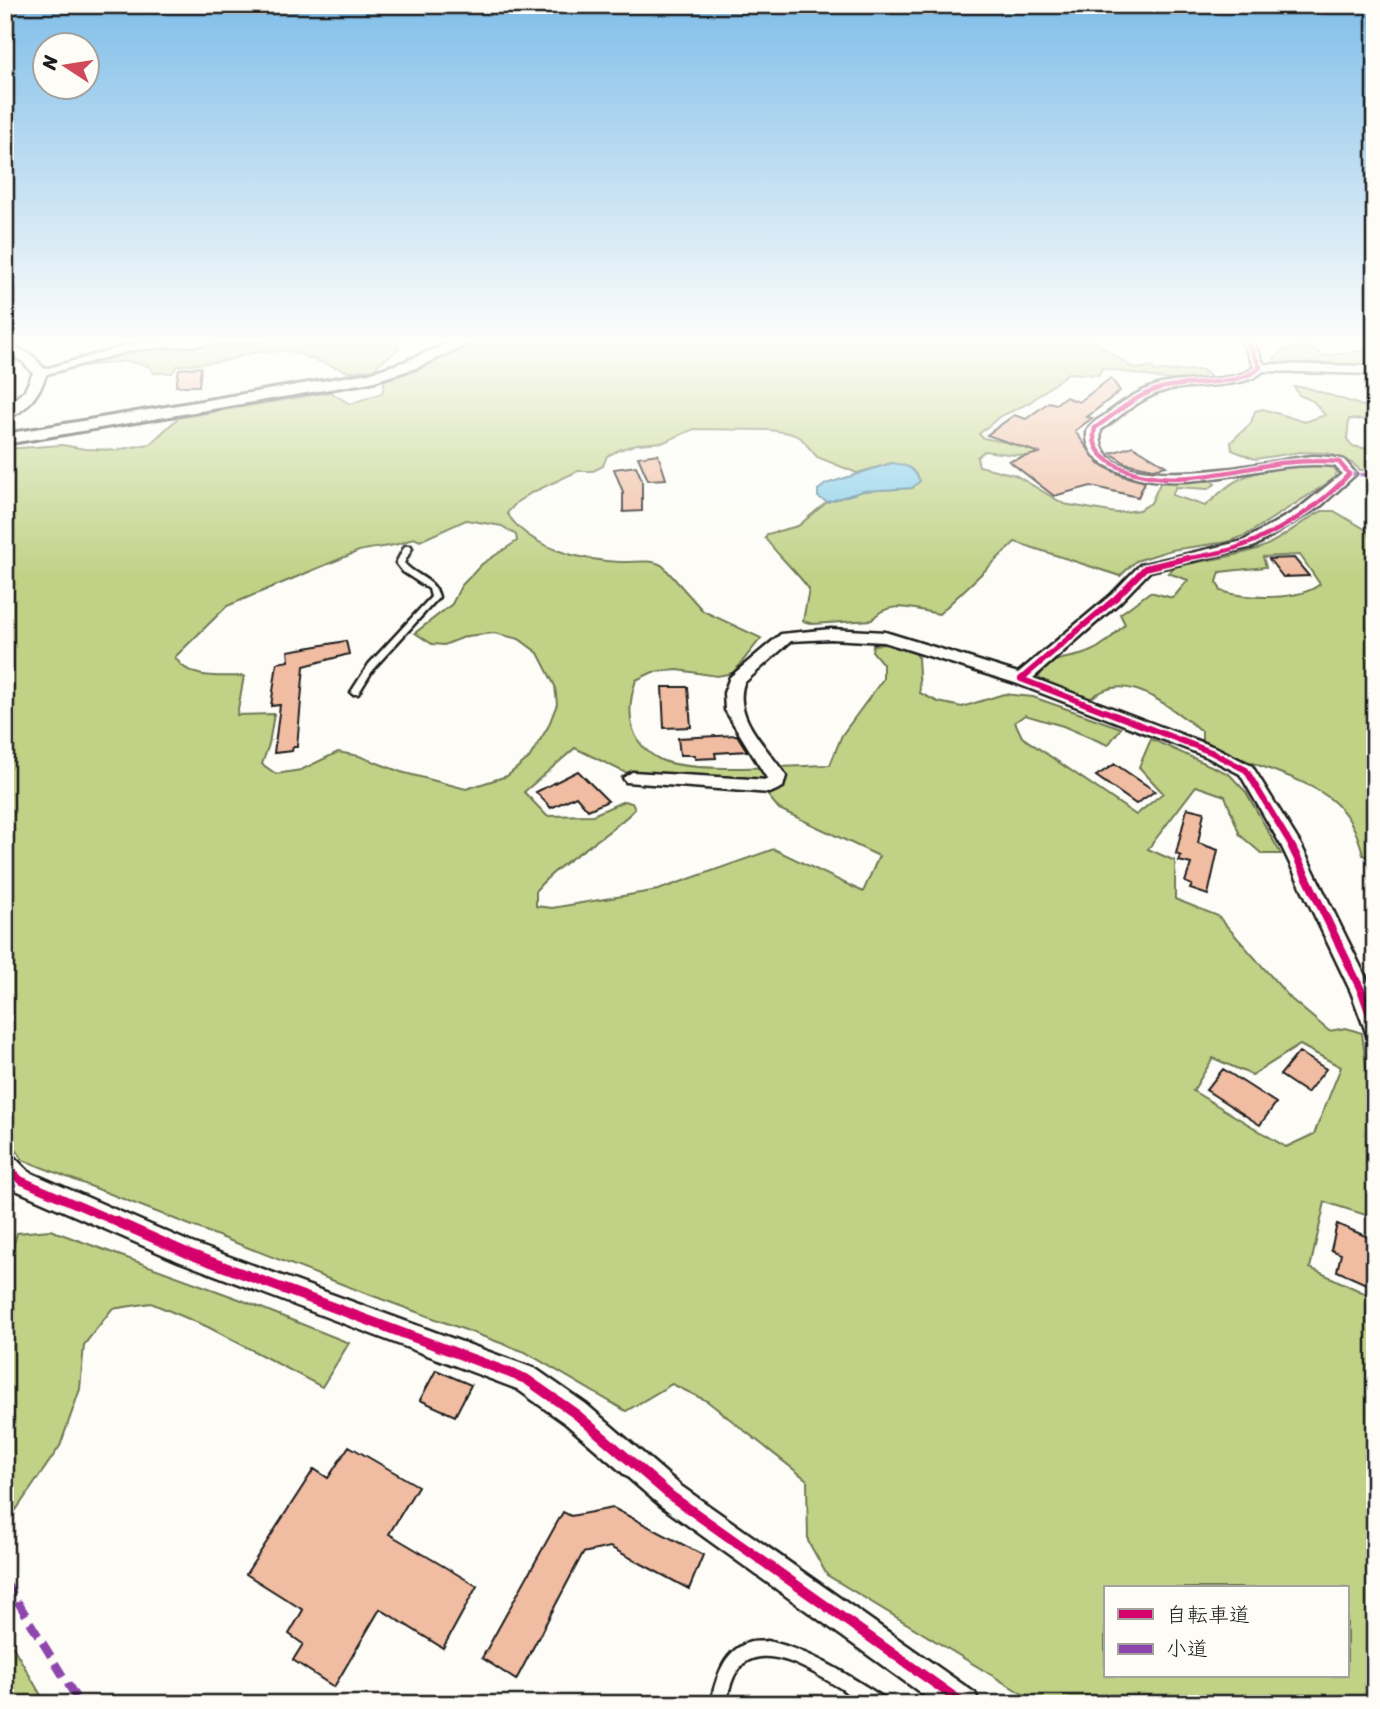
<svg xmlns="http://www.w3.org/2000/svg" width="1380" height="1709" viewBox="0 0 1380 1709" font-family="Sriracha,'Klee One',sans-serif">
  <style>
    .green { fill: #c1d287; stroke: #6e7752; stroke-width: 2; fill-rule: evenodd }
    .water { fill: #88ceea; stroke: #5d8798; stroke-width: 2 }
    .building { fill: #f0bca2; stroke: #1c1c1c; stroke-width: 2 }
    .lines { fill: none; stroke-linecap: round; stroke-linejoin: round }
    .service-casing { stroke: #1c1c1c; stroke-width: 5 }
    .minor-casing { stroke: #1c1c1c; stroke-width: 5 }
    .tertiary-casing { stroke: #1c1c1c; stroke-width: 5 }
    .secondary-casing { stroke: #1c1c1c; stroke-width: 6 }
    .service { fill: #fdfcf7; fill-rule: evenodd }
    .minor { fill: #fdfcf7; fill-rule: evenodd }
    .tertiary { fill: #fdfcf7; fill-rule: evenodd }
    .secondary { fill: #fdfcf7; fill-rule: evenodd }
    .quiet-far2 { stroke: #8e44ad; stroke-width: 3.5; stroke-dasharray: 7 3.5; stroke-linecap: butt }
    .quiet-far1 { stroke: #8e44ad; stroke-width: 6; stroke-dasharray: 12 6; stroke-linecap: butt }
    .quiet { stroke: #8e44ad; stroke-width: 8; stroke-dasharray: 16 8; stroke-linecap: butt }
    .cycleway-far3-casing { stroke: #fdfcf7; stroke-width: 7 }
    .cycleway-far2-casing { stroke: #fdfcf7; stroke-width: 10 }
    .cycleway-far1-casing { stroke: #fdfcf7; stroke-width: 12 }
    .cycleway-casing { stroke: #fdfcf7; stroke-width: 15 }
    .cycleway-far3 { stroke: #d6006c; stroke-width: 4.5 }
    .cycleway-far2 { stroke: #d6006c; stroke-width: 6 }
    .cycleway-far1 { stroke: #d6006c; stroke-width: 8 }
    .cycleway { stroke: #d6006c; stroke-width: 10 }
  </style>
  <rect width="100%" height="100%" fill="#fdfcf7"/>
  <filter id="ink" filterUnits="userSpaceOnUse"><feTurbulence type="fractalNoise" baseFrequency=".0143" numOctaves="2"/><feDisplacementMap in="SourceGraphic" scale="14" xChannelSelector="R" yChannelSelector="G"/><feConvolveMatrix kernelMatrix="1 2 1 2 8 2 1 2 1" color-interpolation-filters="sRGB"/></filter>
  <g filter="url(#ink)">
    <path class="green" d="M280,337h118v13l-21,15 -1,4 -27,3 -59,-21 -33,1 -33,9 -47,5 -5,7h-18l-5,-7 -22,-5 -42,5 -3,-3 61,-14 105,-7z
      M492,337h112l19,7 12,-7h452l48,32 15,-2 6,4 47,-1 9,8 -42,2 -68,-12 -3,7 -31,-2 -39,30 -30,14 -20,17 4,4 54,10 -4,9 -49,-6 -7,6 2,9 36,9 49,29 52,9 23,-3 12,-7 10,-22h51l3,3 -7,5 -32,-2 -4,8 33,11c10,-8 20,-19 31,-25 20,-11 76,-23 98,-14l2,5 -2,7 -88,56 -19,7 -56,8 -35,11 -16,15 -105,-34 -76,72c-23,-4 -51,-16 -67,6l-59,4 -10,-3 6,-32c-13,-18 -30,-32 -44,-51l2,-4 31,-8 29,-24 36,-11 49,-3 -20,-25 -35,10 -40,-16 -17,-20 -11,-4 -19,-3 -76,-1 -30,13 -27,2 -18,6 -12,6 -4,10 -10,5h-15l-47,22 -14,9 -10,11c23,36 73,47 113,49 14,1 30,-4 43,4l40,45 58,27 -28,35 -16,3 -39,-6 -25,2 -17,8c-10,30 -9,62 23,79 29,15 133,7 171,6l12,-30 41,-56v-15l-11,-13 1,-6 14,-1 28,8 3,5 2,36 18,9 24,5 42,-13 29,3 88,31 -13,17 -45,-19 -38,-11 -10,7 7,15 114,78 27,-22 -24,-26 12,-28 78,35 17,18 35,62h-19l-22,-19 -15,-39 -29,-10 -48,63 27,12v38l43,17 73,83 38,32 17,-3 16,5 13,106v79l-50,-16 -15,66 65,30v406h-336l-212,-129 -19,-34 -1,-61 -100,-79 -35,-17 -46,27 -101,-59 -168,-62 -334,-130 -18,-27v-684l57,-4 23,4 31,1 34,-6 28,-26 152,-26 20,12 32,-11 3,-14zM466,520l36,6 14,9 1,6 -35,23 -21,22 -9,18 -37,29 17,11 12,1 23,-9 27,-3 25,6 19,14 17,33 2,18 -9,23 -19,31 -22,18 -41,13 -65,-17 -42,-16 -21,-4 -37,18 -25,4 -14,-10 7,-20 5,-30 -37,1 7,-39c-24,0 -55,5 -69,-19l52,-51 132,-55c21,-5 35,-3 55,-13l6,3zM575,748l49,24 132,9 23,28 100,47 -16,36 -89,-43 -116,41 -106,18 -16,-2v-16c27,-32 69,-50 99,-81l-3,-6 -8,-2 -31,14 -46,1 -23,-24zM1300,1045l41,22 -27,67 -28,13 -93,-56 20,-33 39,17zM1105,1588h242v88h-242z
      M1289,338l9,2 26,16 51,-7v10l-13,6 -72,1 -13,-2 -3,-5 10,-9 13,-2z
      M1294,387h11l70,23v10l-26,-1 -2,20 5,7 23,4v19l-15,1 -8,-7 -24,-10 -28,-1 -45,7 -23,-9 -1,-8 20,-19 4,-12 8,-2 42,13 20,-7 -12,-14 -14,-6z
      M1322,511h12l41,24v326l-12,-6c-13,-60 -54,-71 -105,-90 -19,-7 -37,-16 -56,-24v-10c-33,-23 -76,-65 -113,-31l-52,-19c12,-28 29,-19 52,-29 15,-6 25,-17 36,-28l-5,-10 30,-22 23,6 15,-18 -20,-7 6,-6c28,-7 59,-9 86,-19 22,-8 41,-27 62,-37zM1300,555l20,29c-20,17 -74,15 -99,7l-4,-9 3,-10 46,-5 -3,-10z
      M50,1230l189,69 110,44 -27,44 -114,-60 -57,-24 -39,6 -28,36 -4,44 -20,57 -44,64 -11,-14v-245l8,-4 4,-14z
      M5,1633l41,71h-41z"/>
    <path class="water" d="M892,463c15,2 21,4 28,18l-8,7 -49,3 -36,11 -9,-5v-7l8,-6z"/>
    <path class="building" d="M201,367l-2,19h-23l3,-17z
      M1111,378l9,13 -33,26 5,1 -17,13 24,33 24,12 22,6 -7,15 -47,-11 -37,10 -45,-35 30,-8 -52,-18 27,-20 12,4 23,-17 7,2 9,-7 14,5z
      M1133,446l33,20 -13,3 -28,-6 -14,-10z
      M658,454l8,25 -18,1 -10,-23z
      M636,466l6,14v31l-19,1v-20l-9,-23z
      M1294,558l15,18 -26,1 -14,-18z
      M346,641l3,13 -45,12 -7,81h-4l-1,4 -18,2 6,-48 -9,1 6,-43 12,-2 -1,-10z
      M662,687h26l3,40 -27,1z
      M737,735l10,16 -32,2 1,5 -21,1v-4h-15l-2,-17z
      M1115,764l40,27 -19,13 -40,-28z
      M578,771l30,30 -20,9 -12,-14 -25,12 -15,-16z
      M1187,808l17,4 -6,31 20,7 -10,45 -18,-6 2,-4 -7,-3 6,-18 -12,-3 2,-5 -5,-2z
      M1299,1052l27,17 -19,24 -27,-18z
      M1223,1069l53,34 -16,22 -54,-35z
      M1337,1224l38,16v48l-38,-17 4,-17 -10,-4z
      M436,1370l35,15 -16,31 -35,-16z
      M349,1446l69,40 -29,48 88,52 -34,62 -63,-39 -46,78 -41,-27 10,-16 -14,-10 14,-24 -57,-36 68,-105 14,9z
      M613,1508l90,47 -14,34 -79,-42 -27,6 -67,127 -34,-22 81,-146 8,4z"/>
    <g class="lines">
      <g class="service-casing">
        <path id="service" d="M405,546h6l1,2 -8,15c11,13 31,16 35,34l-65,71 -16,26h-6l-1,-2 18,-28 62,-67 -2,-8 -26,-17 -7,-9z
          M768,1641c43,10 79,33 116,57l2,6c-7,0 -15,1 -22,0 -7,-2 -16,-10 -22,-15 -24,-14 -73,-47 -99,-25 -11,10 -14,26 -17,40h-16c6,-24 13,-55 41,-62 6,-1 12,0 17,-1z"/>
      </g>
      <g class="minor-casing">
        <path id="minor" d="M223,337h47l-6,3 -131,10 -93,26 -6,-4 99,-28z
          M1240,337h10l14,27 111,2v8l-112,-3c-15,18 -72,13 -96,19 -26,7 -45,25 -66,40 -12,74 174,29 211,26 10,0 22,1 32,4l12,14 -34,31 -69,42 -103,24 -29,30 -88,77 184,70 35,18 49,79 72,147 2,46 -8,-3 -16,-43 -70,-147 -41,-71 -35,-18 -190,-73 -131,-41 -53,-3 -40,2 -47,42c-12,35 25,66 42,93l-3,11 -13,6 -144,-11 -3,-4 9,-6 136,8 -43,-70 -1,-17 6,-16 51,-43 50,-5 54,3 133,41 93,-78 29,-30 103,-24 54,-31 45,-36 -7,-8c-18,-2 -35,-1 -53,1 -57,8 -125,29 -178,-3 -10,-6 -18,-18 -17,-31 1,-9 11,-13 18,-18 17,-13 34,-25 56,-31 22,-5 79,-2 93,-17z
          M5,1153l8,3 16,16 163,71 344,126 50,35 95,82 294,207 5,11h-44l-275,-198 -95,-82 -49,-35 -339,-128 -167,-73 -6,-7z"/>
      </g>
      <g class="tertiary-casing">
        <path id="tertiary" d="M5,342l28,14 14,16c-6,20 -21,41 -42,47v-11l20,-18 8,-17 -10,-11 -18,-10z"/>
      </g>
      <g class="secondary-casing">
        <path id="secondary" d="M463,337h20l-67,31 -45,14 -366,62v-10l364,-61 35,-11z"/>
      </g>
      <use href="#service" class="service"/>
      <use href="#minor" class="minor"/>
      <use href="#tertiary" class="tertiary"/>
      <use href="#secondary" class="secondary"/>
      <path class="quiet-far2" d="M1349,474l26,1"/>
      <path class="quiet-far1" d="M5,1190l15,-10"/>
      <path class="quiet" d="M5,1581l75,123"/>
      <g class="cycleway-far3-casing">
        <path id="cycleway-far3" d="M1177,560c22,-4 44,-6 64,-14 38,-13 82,-42 108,-72l-10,-12c-20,-2 -39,-1 -59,1 -52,8 -120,29 -168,0 -13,-8 -21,-19 -17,-35 23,-16 43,-35 70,-41 25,-6 79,-1 95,-20l-15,-30"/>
      </g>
      <g class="cycleway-far2-casing">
        <path id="cycleway-far2" d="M1188,558l-43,10 -29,30 -95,81 190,73 35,18 47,78"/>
      </g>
      <g class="cycleway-far1-casing">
        <path id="cycleway-far1" d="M1292,847l70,145 13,37
          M5,1164l15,16 99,43"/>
      </g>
      <g class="cycleway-casing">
        <path id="cycleway" d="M115,1221l72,32 339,126 50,35 95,82 293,208"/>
      </g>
      <use href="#cycleway-far3" class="cycleway-far3"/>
      <use href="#cycleway-far2" class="cycleway-far2"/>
      <use href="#cycleway-far1" class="cycleway-far1"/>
      <use href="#cycleway" class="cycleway"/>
    </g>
  </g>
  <linearGradient id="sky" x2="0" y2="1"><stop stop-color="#81bee9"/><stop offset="0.59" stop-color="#fefefb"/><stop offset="1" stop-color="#fefefb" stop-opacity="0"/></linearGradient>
  <rect width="1380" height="576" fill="url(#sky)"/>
  <rect width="1380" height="1709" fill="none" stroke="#fdfcf7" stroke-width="28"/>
  <rect x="14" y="14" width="1352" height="1681" fill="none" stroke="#1c1c1c" stroke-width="2.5" filter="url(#ink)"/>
  <rect x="1104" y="1586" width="245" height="91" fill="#fdfcf7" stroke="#a3a29f" stroke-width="2"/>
  <rect x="1118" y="1609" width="35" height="10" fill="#d6006c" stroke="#a3a29f" stroke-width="2"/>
  <text x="1166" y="1622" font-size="21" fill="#1c1c1c">自転車道</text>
  <rect x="1118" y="1644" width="35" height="10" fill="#8e44ad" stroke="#a3a29f" stroke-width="2"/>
  <text x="1166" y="1656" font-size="21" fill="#1c1c1c">小道</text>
  <g transform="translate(66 66) rotate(282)"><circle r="33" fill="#fdfcf7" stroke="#a3a29f" stroke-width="2"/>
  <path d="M0-5L12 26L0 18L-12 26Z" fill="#d1495b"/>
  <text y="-10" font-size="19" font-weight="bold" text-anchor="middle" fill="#1c1c1c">N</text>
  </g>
</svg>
